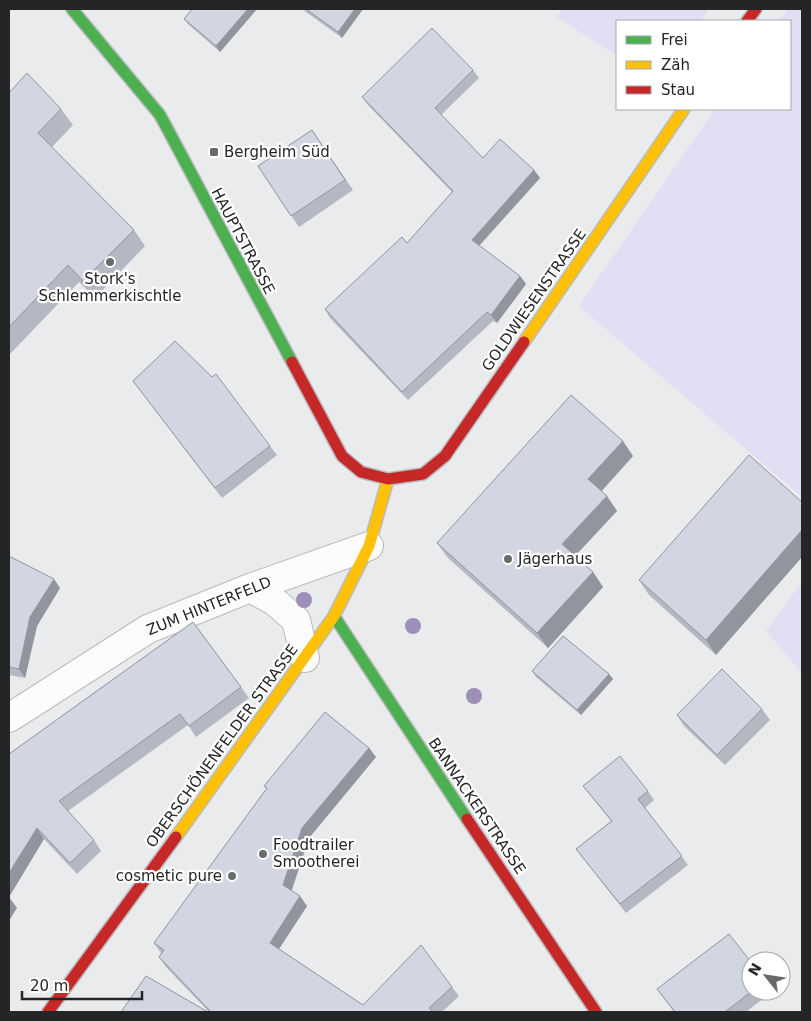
<svg xmlns="http://www.w3.org/2000/svg" width="811" height="1021" viewBox="0 0 811 1021" font-family="'DejaVu Sans',sans-serif">
  <style>
    .green { fill: #e2def4 }
    .lines { fill: none; stroke-linecap: round; stroke-linejoin: round }
    .street-casing { stroke: #babbbd; stroke-width: 30 }
    .fast-casing { stroke: #babbbd; stroke-width: 14 }
    .slow-casing { stroke: #babbbd; stroke-width: 14 }
    .jam-casing { stroke: #babbbd; stroke-width: 14 }
    .street { stroke: #fcfcfc; stroke-width: 28 }
    .fast { stroke: #4caf50; stroke-width: 11 }
    .slow { stroke: #ffc107; stroke-width: 11 }
    .jam { stroke: #c62828; stroke-width: 11 }
    .tree { fill: #9c8fb8 }
    .wall { fill: #b5b7c2 }
    .shaded-wall { fill: #93959e }
    .building { fill: #d2d5e2; stroke: #93959e }
    .poi-dot { fill: #696a6c; stroke: #fff; stroke-width: 2 }
    .labels { text-anchor: middle; dominant-baseline: central; stroke-width: 4.5; stroke-linejoin: round; paint-order: stroke }
    .poi-label { font-size: 15px; fill: #242526; stroke: #fff; text-anchor: start }
    .street-label { font-size: 15px; fill: #242526; stroke: #fff }
  </style>
  <rect width="100%" height="100%" fill="#e9ebed"/>
  <path class="green" d="M562,9h147l-8,12h-84v35l-60,-39z
    M788,9h14v488l-223,-191 136,-197h75v-88h-11z
    M802,582v91l-36,-42z"/>
  <g class="lines">
    <g class="street-casing">
      <path id="street" d="M250,588l24,13 22,19 9,38
        M9,718l139,-89 102,-41 119,-42"/>
    </g>
    <g class="fast-casing">
      <path id="fast" d="M72,9l88,106 132,247
        M334,616l133,203"/>
    </g>
    <g class="slow-casing">
      <path id="slow" d="M524,342l160,-233
        M176,837l158,-221 35,-70 19,-67"/>
    </g>
    <g class="jam-casing">
      <path id="jam" d="M747,21l9,-12
        M292,362l50,94 19,16 27,7 35,-5 22,-18 79,-114
        M467,819l129,193
        M48,1012l128,-175"/>
    </g>
    <use href="#street" class="street"/>
    <use href="#fast" class="fast"/>
    <use href="#slow" class="slow"/>
    <use href="#jam" class="jam"/>
  </g>
  <g class="tree">
    <circle cx="304" cy="600" r="8"/>
    <circle cx="413" cy="626" r="8"/>
    <circle cx="474" cy="696" r="8"/>
  </g>
  <path class="wall" d="M192,9h65l-37,43 -32,-28 -4,-5z
    M302,9h61l-21,29z
    M473,70l6,8 -38,37 42,43 51,12 6,8 -61,68 41,30 6,8 -29,39 -4,-2 -85,79 -78,-82 -5,-9 82,-66 45,-51 -84,-87 -6,-8z
    M9,93l52,16 12,16 -21,22 82,83 11,16 -50,52 -16,-16 -70,73z
    M312,130l41,60 -54,37 -41,-61z
    M133,381l137,65 7,9 -55,43z
    M633,456l-32,35 16,20 -42,45 18,16 10,15 -55,61 -100,-90 -11,-15z
    M802,502v55l-86,98 -67,-60 -10,-15z
    M9,556l51,32 -23,38 -12,52 -16,-3z
    M193,622l56,76 -53,39 -8,-12 -120,86 26,29 7,11 -24,23 -33,-35 -35,58v-143z
    M532,671l77,3 4,5 -32,36 -45,-38z
    M762,709l8,11 -45,45 -41,-39 -7,-11z
    M369,748l7,9 -67,81 -17,52 15,16 -28,43 84,56 89,-18 7,9 -17,16h-233l-43,-45 -7,-10 2,-4 -7,-10 113,-154 -3,-3z
    M583,786l65,5 6,9 -9,8 43,57 -62,48 -50,-64 35,-28z
    M657,989l115,2h1l-27,21h-72z"/>
  <path class="shaded-wall" d="M248,9h9l-37,43 -4,-6z
    M355,9h8l-21,29 -4,-6z
    M534,170l6,8 -63,70 -5,-8z
    M520,276l6,8 -29,39 -6,-8z
    M623,441l10,15 -34,38 -11,-15z
    M607,496l10,15 -45,48 -10,-15z
    M802,530v27l-86,98 -10,-15z
    M593,572l10,15 -55,61 -11,-15z
    M54,579l6,9 -23,38 -12,52 -6,-9 11,-52z
    M609,674l4,5 -32,36 -4,-5z
    M369,748l7,9 -67,81 -19,57 -7,-10 19,-57z
    M37,828l7,11 -35,58v-24z
    M300,896l7,10 -30,46 -7,-9z
    M9,897l8,11 -8,13z"/>
  <path class="building" d="M192,9h56l-32,37 -32,-27z
    M306,9h49l-17,23z
    M432,28l41,42 -38,38 48,50 17,-19 34,31 -62,70 48,36 -29,39 -4,-3 -85,80 -77,-83 77,-72 5,6 46,-52 -91,-94z
    M27,73l34,36 -23,24 96,97 -51,51 -15,-16 -59,62v-234z
    M312,130l33,50 -54,36 -33,-50z
    M175,341l37,36 4,-3 54,72 -55,42 -82,-107z
    M571,395l52,46 -35,38 19,17 -45,48 31,28 -56,61 -100,-90z
    M749,455l53,47v28l-96,110 -67,-60z
    M9,556l45,23 -24,38 -11,52 -10,-2z
    M193,622l48,65 -52,39 -9,-12 -121,87 35,39 -24,23 -33,-35 -28,45v-119z
    M563,636l46,38 -32,36 -45,-39z
    M722,669l40,40 -45,46 -40,-40z
    M325,712l44,36 -67,80 -19,57 17,11 -30,47 93,62 58,-60 31,42 -23,21 4,4h-222l-52,-55 5,-7 -10,-7 113,-155 -3,-2z
    M620,756l28,35 -10,8 44,57 -62,48 -44,-55 36,-28 -29,-35z
    M729,934l22,28v29h1l-27,21h-50l-18,-23z
    M146,976l62,36h-87z"/>
  <g class="poi-dot">
    <rect x="209" y="147" width="10" height="10" rx="2.5"/>
    <circle cx="110" cy="262" r="5"/>
    <circle cx="508" cy="559" r="5"/>
    <circle cx="263" cy="854" r="5"/>
    <circle cx="232" cy="876" r="5"/>
  </g>
  <g class="labels">
    <g class="poi-label">
      <text x="224" y="152">Bergheim Süd</text>
      <text x="110" y="279" text-anchor="middle">Stork's<tspan x="110" dy="17">Schlemmerkischtle</tspan></text>
      <text x="518" y="559">Jägerhaus</text>
      <text x="273" y="845">Foodtrailer<tspan x="273" dy="17">Smootherei</tspan></text>
      <text x="222" y="876" text-anchor="end">cosmetic pure</text>
    </g>
    <g class="street-label">
      <text transform="translate(243 241) rotate(62)">HAUPTSTRASSE</text>
      <text transform="translate(534 300) rotate(-55)">GOLDWIESENSTRASSE</text>
      <text transform="translate(209 606) rotate(-22)">ZUM HINTERFELD</text>
      <text transform="translate(222 746) rotate(-54)">OBERSCHÖNENFELDER STRASSE</text>
      <text transform="translate(477 806) rotate(56)">BANNACKERSTRASSE</text>
    </g>
  </g>
  <rect width="811" height="1021" fill="none" stroke="#242526" stroke-width="20"/>
  <rect x="616" y="20" width="175" height="90" fill="#ffffff" stroke="#a7a8a8"/>
  <rect x="626" y="36" width="25" height="8" fill="#4caf50" stroke="#a7a8a8"/>
  <text x="661" y="45" font-size="15" fill="#242526">Frei</text>
  <rect x="626" y="61" width="25" height="8" fill="#ffc107" stroke="#a7a8a8"/>
  <text x="661" y="70" font-size="15" fill="#242526">Zäh</text>
  <rect x="626" y="86" width="25" height="8" fill="#c62828" stroke="#a7a8a8"/>
  <text x="661" y="95" font-size="15" fill="#242526">Stau</text>
  <g transform="translate(766 976) rotate(300)"><circle r="24" fill="#ffffff" stroke="#a7a8a8"/>
  <path d="M0-4L9 19L0 12L-9 19Z" fill="#696a6c"/>
  <text y="-8" font-size="14" font-weight="bold" text-anchor="middle" fill="#242526">N</text>
  </g>
  <path d="M22 991v8h120v-8" fill="none" stroke="#242526" stroke-width="2.5"/>
  <text x="30" y="991" font-size="15" fill="#242526" stroke="#ffffff" stroke-width="4" paint-order="stroke">20 m</text>
</svg>
